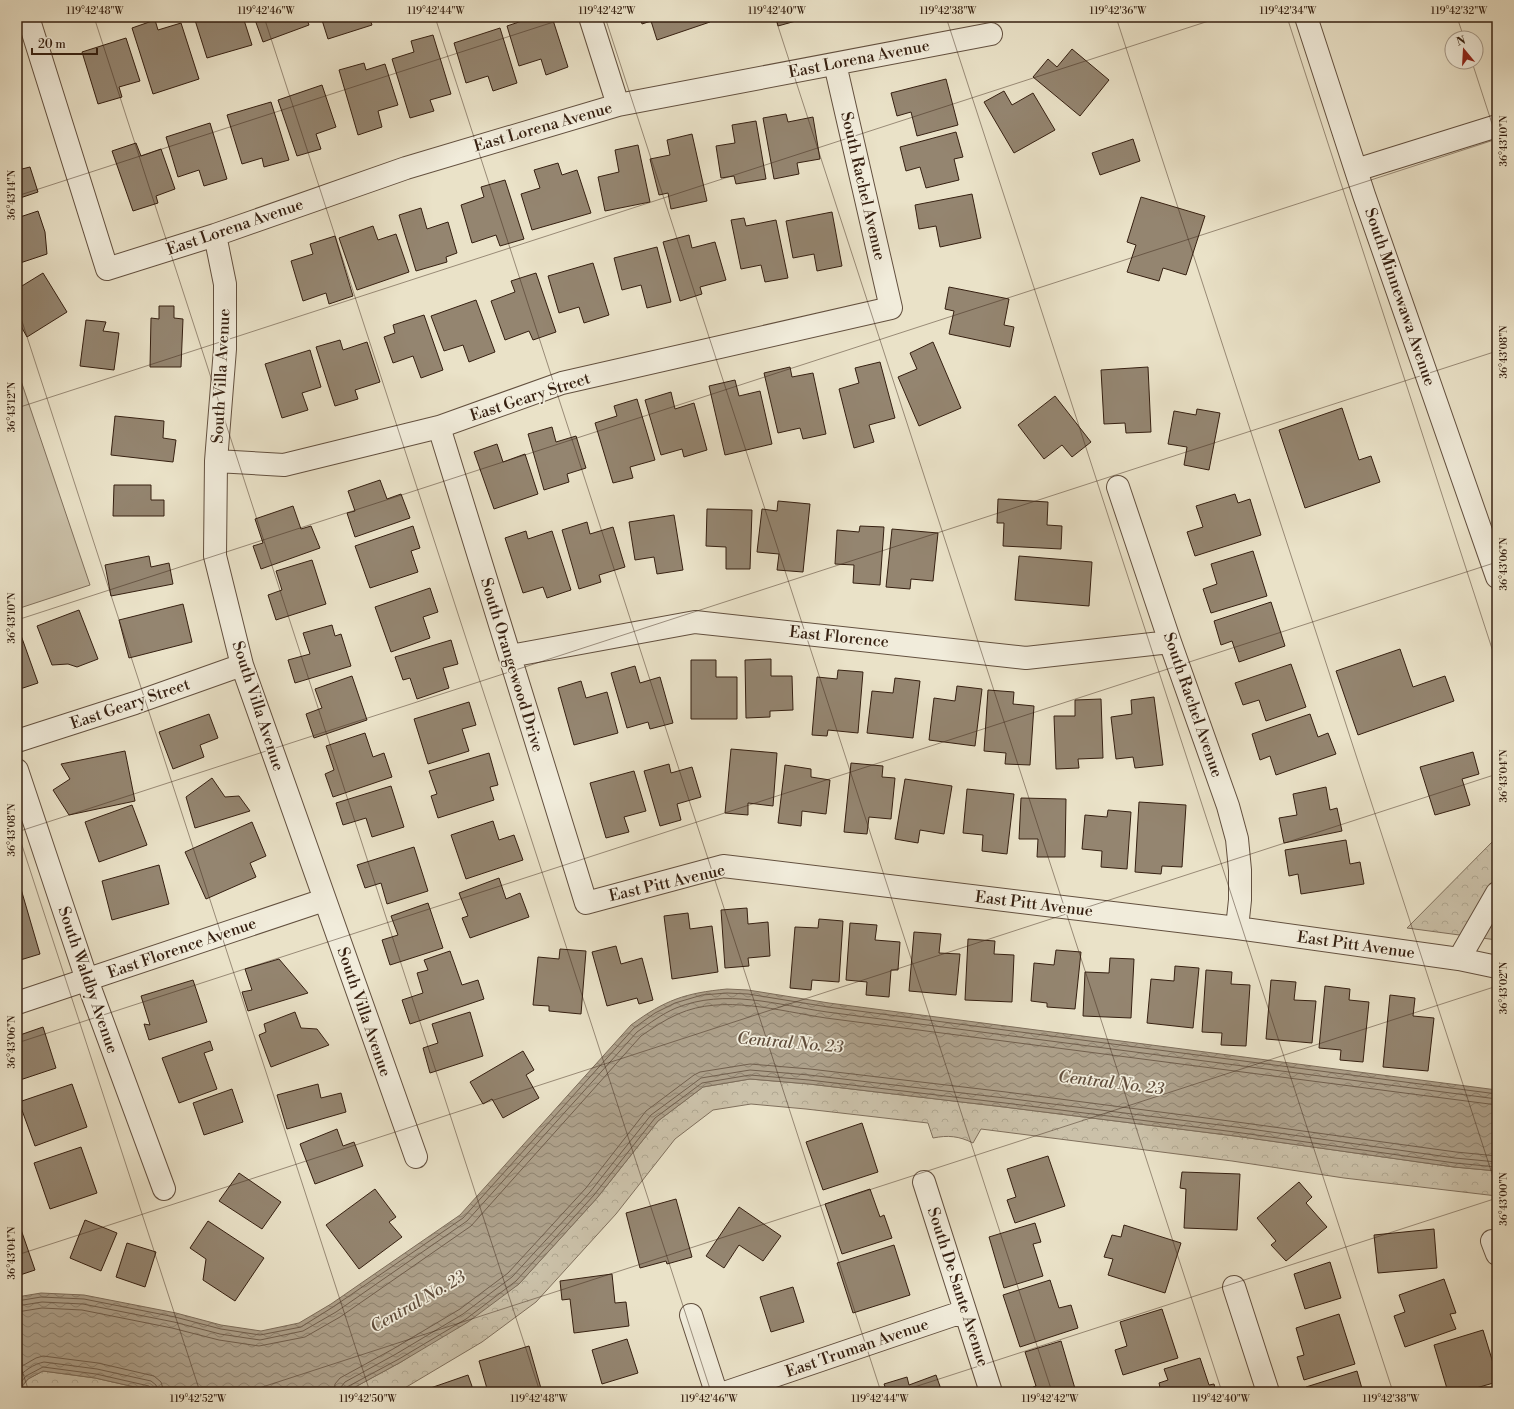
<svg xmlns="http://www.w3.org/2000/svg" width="1514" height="1409" viewBox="0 0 1514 1409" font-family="'Libre Bodoni',serif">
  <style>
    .grass { fill: #cbc1a9; stroke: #80705d }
    .park { fill: url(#park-crowns); stroke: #80705d }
    .water { fill: url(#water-waves); stroke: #7d6d5a }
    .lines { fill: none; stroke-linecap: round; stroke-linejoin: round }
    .shore { stroke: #72604e; stroke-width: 1 }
    .building { fill: #948570; stroke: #362011 }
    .minor-casing { stroke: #63503f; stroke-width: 24 }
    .minor { stroke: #f1ecdb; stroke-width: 22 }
    .ticks { fill: none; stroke: #362011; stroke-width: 1; stroke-opacity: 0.45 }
    .labels { text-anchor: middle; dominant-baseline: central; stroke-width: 3.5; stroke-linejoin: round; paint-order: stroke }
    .street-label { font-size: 16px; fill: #362011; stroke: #f1ecdb }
    .water-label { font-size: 17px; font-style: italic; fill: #604d3b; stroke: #f1ecdb }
    .neatline { fill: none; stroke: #362011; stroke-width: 1.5 }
    .ticks-label { font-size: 10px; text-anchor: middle; fill: #362011 }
  </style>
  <defs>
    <pattern id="park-crowns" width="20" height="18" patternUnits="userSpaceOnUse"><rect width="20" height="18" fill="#cbc1a9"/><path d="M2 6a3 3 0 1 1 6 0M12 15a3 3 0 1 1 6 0" fill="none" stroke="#afa690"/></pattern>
    <pattern id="water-waves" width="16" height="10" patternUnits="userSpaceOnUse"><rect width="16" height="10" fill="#ada08a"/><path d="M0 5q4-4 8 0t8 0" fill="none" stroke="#8e826f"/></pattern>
  </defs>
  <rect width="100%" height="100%" fill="#eae2c8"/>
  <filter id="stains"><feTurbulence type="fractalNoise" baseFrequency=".005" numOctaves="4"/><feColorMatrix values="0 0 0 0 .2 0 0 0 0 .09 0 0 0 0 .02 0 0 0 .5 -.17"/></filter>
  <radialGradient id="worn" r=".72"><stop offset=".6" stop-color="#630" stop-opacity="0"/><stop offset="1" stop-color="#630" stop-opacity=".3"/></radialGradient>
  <path class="grass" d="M17,369l73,216 -73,24z"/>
  <path class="park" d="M1497,837v103l-90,-12z
    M750,1079l59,5 195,23 231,29 219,31 43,4v25l-153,-18 -112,-17 -251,-32 -8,14c-14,-7 -25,-8 -40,-5l-5,-15 -122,-14 -55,-5 -38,6 -38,29 -59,75 -80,88 -54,40 -84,50h-52l55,-30 118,-78 78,-86 61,-77 45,-34z
    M43,1371l52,7 62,14h-139l10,-13z"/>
  <path class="water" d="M727,989l21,1 81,13 668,87v81l-43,-4 -219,-31 -231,-29 -195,-23 -59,-5 -47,8 -45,34 -61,77 -78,86 -51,38 -67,40 -55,30h-189l-62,-14 -52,-7 -15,8 -11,13v-95l24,-4 43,2 92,18 45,12 40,6 38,-8 32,-19 129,-89 171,-190c34,-25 54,-32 96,-36z"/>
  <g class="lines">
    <path class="shore" d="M17,1301l24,-4 43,2 91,18 46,12 39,6 41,-8 32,-20 130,-89 171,-190 21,-15 20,-10 27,-8 25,-2 21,1 80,13 669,87
      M17,1306l25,-4 41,2 91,18 46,12 40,6 43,-9 33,-19 131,-91 170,-189c13,-9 25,-18 39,-24 49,-20 102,-3 151,4l670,87
      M17,1312l25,-4 40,2 90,18 47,12 40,6 46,-9 35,-20 131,-91 170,-190c12,-8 23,-16 37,-22 45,-20 101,-3 148,4l671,87
      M17,1369l19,-11 7,-2 55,7 56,13 7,6 3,10
      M17,1379c6,-8 17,-15 27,-17l53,7 54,12 5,4 2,7
      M17,1387l9,-11 17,-9 53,7 53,12 3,3 1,3
      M334,1392l1,-8 5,-6 53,-29 67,-40 48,-36 78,-85 60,-77 48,-36 6,-3 50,-8 60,5 196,23 231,30 219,30 41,4
      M340,1392l1,-5 4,-5 51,-28 67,-40 49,-37 78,-85 61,-77 50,-37 49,-8 59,5 196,23 231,29 219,31 42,4
      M345,1392l2,-5 52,-28 67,-40 50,-38 78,-86 61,-77 47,-35 48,-8 59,5 196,23 230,29 220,31 42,4"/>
  </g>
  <path class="building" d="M194,17h49l9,28 -45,13z
    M254,17h52l3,8 -46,17z
    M321,17h48l3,8 -44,14z
    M534,17h18l16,50 -22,8 -5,-16 -22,7 -12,-40z
    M640,17h68l2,5 -53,18 -6,-19 -9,3z
    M776,17h27v2l-25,7z
    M155,20l3,10 23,-7 18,56 -46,15 -21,-66z
    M500,28l17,55 -24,8 -5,-15 -22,7 -12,-40z
    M433,35l18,59 -21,6 4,11 -24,7 -18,-59 22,-7 -3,-11z
    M126,38l14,43 -21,6 3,10 -24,7 -16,-52z
    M1072,49l37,31 -29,36 -47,-39 15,-18 9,8z
    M364,63l2,7 19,-6 13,41 -20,6 4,16 -24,8 -19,-65z
    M946,79l12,46 -41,11 -6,-24 -14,4 -6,-23z
    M322,85l14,42 -20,7 5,15 -24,7 -19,-56z
    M1004,91l8,14 21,-12 22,37 -41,23 -30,-51z
    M271,102l18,58 -25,7 -2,-9 -20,6 -15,-49z
    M786,114l2,8 25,-5 7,42 -23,4 2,11 -25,5 -11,-61z
    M756,121l10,58 -30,5 -2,-8 -13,2 -5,-32 19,-3 -3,-18z
    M210,123l17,56 -23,7 -5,-16 -21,7 -12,-40z
    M956,132l7,25 -9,2 5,21 -33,8 -6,-21 -14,4 -6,-24z
    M692,134l15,67 -36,8 -3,-16 -9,2 -9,-36 20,-4 -3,-15z
    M1133,139l7,22 -40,14 -8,-22z
    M136,143l5,13 20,-7 14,40 -19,7 2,7 -25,8 -21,-60z
    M638,145l12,57 -45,9 -7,-34 21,-5 -4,-22z
    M17,153l5,16 8,-2 8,25 -21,7z
    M558,163l4,12 15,-5 14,43 -59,17 -11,-36 19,-6 -6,-18z
    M505,180l19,59 -24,7 -4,-11 -24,8 -11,-38 23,-8 -3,-10z
    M972,194l9,44 -41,9 -4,-21 -17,3 -4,-24z
    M1141,197l64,19 -19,59 -23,-7 -4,13 -32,-9 9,-27 -9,-3z
    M421,208l6,21 21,-7 9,31 -11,4 1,5 -31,9 -17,-56z
    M38,211l7,21 2,22 -30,10v-46z
    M832,212l10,54 -25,5 -3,-17 -21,4 -7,-37z
    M744,218l2,8 30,-6 12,58 -23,4 -4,-17 -20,4 -10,-49z
    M373,226l5,14 18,-6 13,38 -52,18 -18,-52z
    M689,235l3,13 23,-6 11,38 -26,7 2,7 -22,7 -17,-59z
    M335,236l18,60 -24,8 -3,-11 -23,8 -12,-40 22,-7 -3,-10z
    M657,247l14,55 -24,6 -6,-23 -19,5 -8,-32z
    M593,263l16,52 -25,8 -5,-16 -20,6 -11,-37z
    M43,273l24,39 -40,25 -10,-18v-30z
    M536,273l20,59 -23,8 -4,-9 -24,9 -14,-39 24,-9 -4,-11z
    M949,287l60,12 -5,26 10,2 -4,20 -61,-13 5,-23 -9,-2z
    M476,300l19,52 -26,10 -6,-17 -19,6 -13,-35z
    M159,306h15v12l9,1 -2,48h-31l1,-49 8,1z
    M424,315l19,55 -22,8 -8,-22 -20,7 -9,-26 11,-4 -2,-8z
    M86,320l20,2 -3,9 16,2 -5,37 -34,-4z
    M340,340l3,10 24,-8 13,40 -25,8 3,9 -23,7 -19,-59z
    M933,342l28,66 -42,18 -21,-49 19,-8 -7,-16z
    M310,350l11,37 -19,6 6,17 -26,8 -17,-54z
    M880,362l15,56 -26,7 5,17 -20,6 -15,-59 20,-6 -4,-15z
    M790,367l2,10 21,-4 13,61 -23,5 -3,-11 -22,5 -14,-60z
    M1148,367l3,65 -25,1 -1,-10 -21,1 -3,-54z
    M735,380l4,16 21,-5 12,53 -47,11 -16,-69z
    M671,392l4,17 19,-6 13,47 -23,7 -2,-8 -21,6 -16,-55z
    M1055,396l36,46 -19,15 -10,-12 -18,14 -26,-34z
    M637,399l18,61 -25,7 3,11 -20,5 -18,-60 22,-7 -3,-10z
    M1342,408l17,52 12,-4 9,26 -75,26 -26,-78z
    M1197,409l23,4 -11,57 -25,-5 3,-18 -19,-3 6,-33 22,4z
    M115,416l49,5 -1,17 13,2 -3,22 -62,-7z
    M552,427l4,15 20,-6 10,32 -19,6 2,8 -25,8 -16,-56z
    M497,444l6,18 22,-8 13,40 -44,15 -20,-57z
    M380,480l7,19 14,-5 9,24 -55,19 -8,-24 8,-2 -7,-20z
    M114,485h37v15h13v16h-51z
    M1235,494l3,9 12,-4 11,36 -66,21 -8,-24 16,-5 -7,-21z
    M998,499l50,3 -1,23 15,1 -1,23 -58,-3 1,-23h-7z
    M778,501l32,3 -7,68 -26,-2 2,-16 -22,-2 5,-43 15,2z
    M293,506l8,23 10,-3 9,22 -59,21 -8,-23 10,-3 -8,-24z
    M707,509l45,1 -2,59h-24v-22l-20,-1z
    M674,515l9,55 -26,4 -3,-17 -19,3 -6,-38z
    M587,522l3,12 23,-7 12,40 -26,8 2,7 -22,7 -17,-59z
    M413,526l7,22 -9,3 7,21 -48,16 -15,-42z
    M860,526l24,1 -4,58 -27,-2 1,-18 -19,-1 2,-34 22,2z
    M892,529l46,4 -5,48 -22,-2 -1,10 -24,-2z
    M526,531l2,8 24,-8 19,59 -24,8 -4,-11 -20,6 -18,-55z
    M1253,551l14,45 -56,17 -8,-24 14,-5 -6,-20z
    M149,556l2,11 18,-4 4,21 -62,12 -6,-31z
    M1019,556l73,6 -3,44 -74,-6z
    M312,560l14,44 -50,16 -8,-25 14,-5 -6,-19z
    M430,588l8,24 -15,5 7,21 -39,14 -16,-45z
    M1271,602l14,44 -46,16 -7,-21 -11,4 -7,-24z
    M183,604l9,38 -63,16 -10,-38z
    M79,610l19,49 -21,8 -9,-3 -16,1 -15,-39z
    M332,625l3,11 6,-2 10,32 -56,17 -7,-23 22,-6 -7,-21z
    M17,627h1l20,56 -21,7z
    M451,640l7,24 -15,4 6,20 -32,11 -7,-21 -7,2 -8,-23z
    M1400,649l13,38 32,-11 9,25 -96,34 -22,-64z
    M771,659v17h21l1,34 -23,1v6l-24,1 -1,-58z
    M691,660h25v17h21v42h-46z
    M1291,664l15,43 -40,14 -7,-21 -16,5 -8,-22z
    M635,666l5,17 20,-6 13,46 -23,6 -2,-7 -21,6 -16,-55z
    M838,670l25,2 -5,61 -30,-3 -1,6 -15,-1 5,-58 20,2z
    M352,676l15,44 -53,18 -8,-24 16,-6 -7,-19z
    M895,678l25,3 -7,57 -46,-5 5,-42 21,2z
    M581,681l5,17 21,-6 11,41 -44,12 -16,-57z
    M957,686l25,3 -7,57 -46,-6 5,-42 21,3z
    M988,690l26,2 -1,12 21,2 -4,59 -25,-1 1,-11 -22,-2z
    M1154,697l9,68 -28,3 -2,-11 -17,2 -5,-42 21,-3 -1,-14z
    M1101,699l2,59 -25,1 1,9 -23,1 -2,-53h21v-16z
    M469,702l7,23 -14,4 7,22 -41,13 -14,-45z
    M209,714l9,24 -18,7 4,12 -31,12 -14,-37z
    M1310,714l8,23 10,-4 8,21 -60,21 -6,-19 -10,4 -8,-26z
    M365,733l8,24 11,-4 8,24 -59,20 -8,-23 9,-4 -8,-24z
    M731,749l46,4 -4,53 -25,-3v12l-23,-2z
    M125,751l10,50 -66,14 -16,-25 17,-11 -9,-15z
    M1473,752l6,22 -17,5 8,26 -35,10 -15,-48z
    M489,753l9,32 -8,2 4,13 -56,18 -7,-22 6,-2 -8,-23z
    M851,763l32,3 -1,11 13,1 -4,41 -22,-2 -2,17 -23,-2z
    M669,764l2,9 21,-6 9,30 -24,7 4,16 -21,6 -16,-55z
    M785,765l26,4v8l19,3 -4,34 -24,-3 -1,15 -23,-3z
    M634,771l12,40 -22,6 5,15 -23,6 -16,-55z
    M212,778l13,19 14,-1 11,15 -55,17 -9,-31z
    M905,779l47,7 -8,48 -24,-4 -2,13 -23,-4z
    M391,786l13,41 -32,10 -6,-19 -23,7 -7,-22z
    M1326,787l4,23 7,-2 5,23 -58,12 -5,-25 18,-3 -4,-21z
    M967,789l47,5 -7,60 -25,-3 1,-16 -20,-2z
    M1021,798l45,1 -1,58h-28l1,-18h-19z
    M1139,802l47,3 -4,62 -20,-1 -1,8 -26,-2z
    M132,805l15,40 -48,17 -14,-40z
    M1108,810l23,2 -4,57 -26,-2 1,-16 -20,-2 3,-34 22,2z
    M493,821l6,19 15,-5 9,25 -57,19 -15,-44z
    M252,822l14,34 -16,7 6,14 -50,22 -21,-47z
    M1346,840l4,24 10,-2 4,22 -63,10 -3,-20 -9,2 -4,-26z
    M414,847l14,44 -41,13 -6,-21 -16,5 -8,-23z
    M159,865l10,39 -57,16 -10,-39z
    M499,878l7,21 14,-6 9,24 -59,21 -8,-20 6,-2 -9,-23z
    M21,889l19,65 -23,7v-71z
    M428,903l15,45 -53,17 -8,-25 16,-5 -7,-19z
    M747,908l1,16 20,-2 2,34 -22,2 1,8 -24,2 -4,-58z
    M688,913l2,16 22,-3 6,46 -46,7 -8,-63z
    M819,919l24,2 -4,61 -27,-2 -1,10 -21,-2 5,-61 23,1z
    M850,923l27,2 -2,15 25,2 -2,28h-7l-2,27 -23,-2 1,-13 -21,-2z
    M914,932l27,2 -2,19 21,1 -4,41 -47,-4z
    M968,939l27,2 -1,13 20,1 -2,47 -47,-2z
    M616,946l5,18 21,-6 11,42 -14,4 -2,-6 -30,8 -15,-54z
    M560,949l26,2 -5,63 -32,-3v-5l-16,-1 5,-48 21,2z
    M1056,950l25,2 -6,57 -28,-2v-4l-16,-2 3,-38 20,2z
    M450,951l12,34 16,-5 6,19 -74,25 -8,-24 21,-7 -6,-20 11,-3 -4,-10z
    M1110,958l24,1 -3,59 -48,-2 2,-44 24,1z
    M279,959l29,34 -60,18 -6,-19 10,-2 -7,-21z
    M1175,966l24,2 -6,60 -46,-5 4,-44 23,2z
    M1206,970l26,2 -1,12 19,1 -4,61 -25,-1 1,-12 -20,-1z
    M193,980l14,42 -58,18 -5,-16 6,1 -9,-29z
    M1271,980l25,2 -2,18 22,1 -4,42 -46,-4z
    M1325,986l25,3 -1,11 20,2 -6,60 -23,-2 1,-10 -22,-2z
    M1390,995l25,3 -2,18 21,2 -6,53 -45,-4z
    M295,1012l6,16 16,1 12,16 -58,22 -12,-32 7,-3 -2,-8z
    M470,1012l13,44 -53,17 -7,-25 15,-5 -6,-19z
    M43,1027l13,41 -39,13v-45z
    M210,1041l3,9 -9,3 13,36 -38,14 -17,-45z
    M523,1051l11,19 -8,5 13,23 -36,20 -11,-19 -9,5 -13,-22z
    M72,1084l15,43 -52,19 -16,-44z
    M318,1084l3,14 20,-5 5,19 -59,17 -10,-34z
    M232,1089l11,33 -39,13 -11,-32z
    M862,1123l16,49 -55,18 -17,-48z
    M337,1129l6,17 11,-4 9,24 -48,18 -15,-40z
    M81,1147l16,46 -47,16 -16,-46z
    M1048,1156l17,50 -50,17 -8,-23 9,-3 -9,-28z
    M1182,1172l58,2 -3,56 -53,-2 2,-39 -6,-1z
    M239,1173l42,29 -19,27 -43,-28z
    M1299,1182l13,15 -6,6 21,24 -41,34 -15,-16 5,-4 -19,-23z
    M375,1189l21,28 -7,5 13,15 -43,32 -33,-44z
    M870,1189l10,28 4,-2 8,23 -50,16 -17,-50z
    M676,1199l16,58 -25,7 -1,-3 -26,7 -14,-55z
    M739,1207l42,29 -18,25 -24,-16 -15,23 -18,-12z
    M85,1220l32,13 -16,38 -31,-13z
    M18,1221l17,49 -18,6v-54z
    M208,1221l56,37 -29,43 -32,-21 3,-21 -16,-11z
    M1035,1223l6,19 -8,2 10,32 -39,12 -15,-51z
    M1124,1225l57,18 -16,50 -57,-18 5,-16 -9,-2 8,-22 9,2z
    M1434,1229l3,39 -59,5 -4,-38z
    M127,1243l29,9 -11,35 -29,-10z
    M894,1245l16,50 -57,18 -16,-50z
    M1330,1262l11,36 -36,11 -11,-35z
    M612,1274l3,29 11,-1 3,24 -55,7 -4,-34 -8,1 -2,-19z
    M1444,1279l12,34 -6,1 6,15 -51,18 -11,-31 11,-4 -6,-17z
    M1050,1280l9,28 12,-3 7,23 -58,19 -17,-52z
    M793,1287l11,35 -33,10 -11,-35z
    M1162,1309l16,49 -55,17 -8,-25 12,-4 -7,-24z
    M1339,1314l16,50 -51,16 -7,-23 7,-2 -8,-27z
    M1483,1330l14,46v6l-35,10h-14l-14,-47z
    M627,1339l11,34 -36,11 -10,-34z
    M1061,1341l15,51h-41l-2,-5 3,-1 -11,-34z
    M529,1346l13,46h-54l-9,-31z
    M1200,1358l9,27 5,-1 2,8h-55l-2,-9 9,-3 -4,-11z
    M1357,1371l6,21h-55l-2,-5z
    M468,1375l6,17h-55z
    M936,1375l6,17h-55l-3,-8 23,-7 2,8z"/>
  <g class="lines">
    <g class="minor-casing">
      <path id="minor" d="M28,17l79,252 108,-34 191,-67 212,-63 373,-71
        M590,17l28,88
        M1306,17l58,178 133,382
        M1356,170l141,-44
        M215,235l10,49v65l-9,112 -1,95 27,109 174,492
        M439,427l147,476 137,-37 514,62 222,31 38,8
        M216,461l68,4 155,-38 123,-44 329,-75 -56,-244
        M1118,487l52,155 58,164 9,33 3,31v30l-3,28
        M510,656l185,-34 331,36 144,-16
        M17,741l118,-38 107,-38
        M17,770l70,210 77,209
        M1459,959l38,-66
        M17,1003l307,-103
        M924,1182l67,210
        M1492,1241l5,13
        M1234,1287l34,105
        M691,1315l25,77
        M727,1392l238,-81"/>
    </g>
    <use href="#minor" class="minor"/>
  </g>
  <path class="ticks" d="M94,17l446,1375M264,17l447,1375M435,17l446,1375M605,17l447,1375M775,17l447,1375M946,17l447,1375M1116,17l381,1172M1287,17l210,647M1457,17l7,21M1472,62l25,77M17,196l552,-179M17,306l353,1086M17,408l1204,-391M17,620l1480,-481M17,830l183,562M17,832l1480,-481M17,1043l1480,-481M17,1255l1480,-481M17,1355l12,37M247,1392l1250,-406M899,1392l598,-194"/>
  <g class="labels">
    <g class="street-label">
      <text transform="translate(859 59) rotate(-11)">East Lorena Avenue</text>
      <text transform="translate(543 127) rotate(-16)">East Lorena Avenue</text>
      <text transform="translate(863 186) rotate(77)">South Rachel Avenue</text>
      <text transform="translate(235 227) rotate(-19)">East Lorena Avenue</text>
      <text transform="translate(1400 297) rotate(71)">South Minnewawa Avenue</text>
      <text transform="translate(221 376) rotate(-87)">South Villa Avenue</text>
      <text transform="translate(530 397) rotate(-18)">East Geary Street</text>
      <text transform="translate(839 637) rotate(6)">East Florence</text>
      <text transform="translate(512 665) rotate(73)">South Orangewood Drive</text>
      <text transform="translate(130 704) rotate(-19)">East Geary Street</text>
      <text transform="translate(1193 705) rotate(71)">South Rachel Avenue</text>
      <text transform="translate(258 706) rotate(72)">South Villa Avenue</text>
      <text transform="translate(667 883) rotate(-13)">East Pitt Avenue</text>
      <text transform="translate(1034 904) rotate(7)">East Pitt Avenue</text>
      <text transform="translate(1356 945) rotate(8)">East Pitt Avenue</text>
      <text transform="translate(182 948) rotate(-19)">East Florence Avenue</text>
      <text transform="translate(88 980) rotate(71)">South Waldby Avenue</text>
      <text transform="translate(364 1012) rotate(71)">South Villa Avenue</text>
      <text transform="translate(958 1287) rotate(72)">South De Sante Avenue</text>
      <text transform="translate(857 1348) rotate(-19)">East Truman Avenue</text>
    </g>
    <g class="water-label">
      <text transform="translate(790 1043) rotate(5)">Central No. 23</text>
      <text transform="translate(1111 1083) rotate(7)">Central No. 23</text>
      <text transform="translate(418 1302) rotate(-30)">Central No. 23</text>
    </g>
  </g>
  <rect width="1514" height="1409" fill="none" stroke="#eae2c8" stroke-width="44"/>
  <g transform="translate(1464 50) rotate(342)"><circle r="19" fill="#f1ecdb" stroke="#a69a8a"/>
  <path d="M0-3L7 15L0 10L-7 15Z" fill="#8f2418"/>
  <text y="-6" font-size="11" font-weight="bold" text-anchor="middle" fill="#362011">N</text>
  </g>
  <path d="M32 48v6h65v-6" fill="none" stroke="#362011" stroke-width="2"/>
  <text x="38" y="48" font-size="12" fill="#362011" stroke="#f1ecdb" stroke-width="3" paint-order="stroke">20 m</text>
  <rect x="22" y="22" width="1470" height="1365" class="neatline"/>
  <g class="ticks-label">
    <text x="95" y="14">119°42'48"W</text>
    <text x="266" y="14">119°42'46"W</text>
    <text x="436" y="14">119°42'44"W</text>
    <text x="607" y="14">119°42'42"W</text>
    <text x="777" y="14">119°42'40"W</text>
    <text x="948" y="14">119°42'38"W</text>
    <text x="1118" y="14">119°42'36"W</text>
    <text x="1288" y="14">119°42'34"W</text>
    <text x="1459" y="14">119°42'32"W</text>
    <text transform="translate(1503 141) rotate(-90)" y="4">36°43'10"N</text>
    <text transform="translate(11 195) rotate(-90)" y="4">36°43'14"N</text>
    <text transform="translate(1503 352) rotate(-90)" y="4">36°43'08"N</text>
    <text transform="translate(11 407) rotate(-90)" y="4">36°43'12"N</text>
    <text transform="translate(1503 564) rotate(-90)" y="4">36°43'06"N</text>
    <text transform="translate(11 618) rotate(-90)" y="4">36°43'10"N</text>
    <text transform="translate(1503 776) rotate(-90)" y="4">36°43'04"N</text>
    <text transform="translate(11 830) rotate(-90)" y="4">36°43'08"N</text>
    <text transform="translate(1503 988) rotate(-90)" y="4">36°43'02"N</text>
    <text transform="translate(11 1042) rotate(-90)" y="4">36°43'06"N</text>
    <text transform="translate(1503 1199) rotate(-90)" y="4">36°43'00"N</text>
    <text transform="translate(11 1253) rotate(-90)" y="4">36°43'04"N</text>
    <text x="198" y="1402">119°42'52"W</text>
    <text x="368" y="1402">119°42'50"W</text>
    <text x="539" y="1402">119°42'48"W</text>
    <text x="709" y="1402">119°42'46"W</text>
    <text x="880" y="1402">119°42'44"W</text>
    <text x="1050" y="1402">119°42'42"W</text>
    <text x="1221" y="1402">119°42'40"W</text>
    <text x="1391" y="1402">119°42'38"W</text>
  </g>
  <rect width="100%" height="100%" filter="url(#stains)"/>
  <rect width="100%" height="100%" fill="url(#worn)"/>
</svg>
